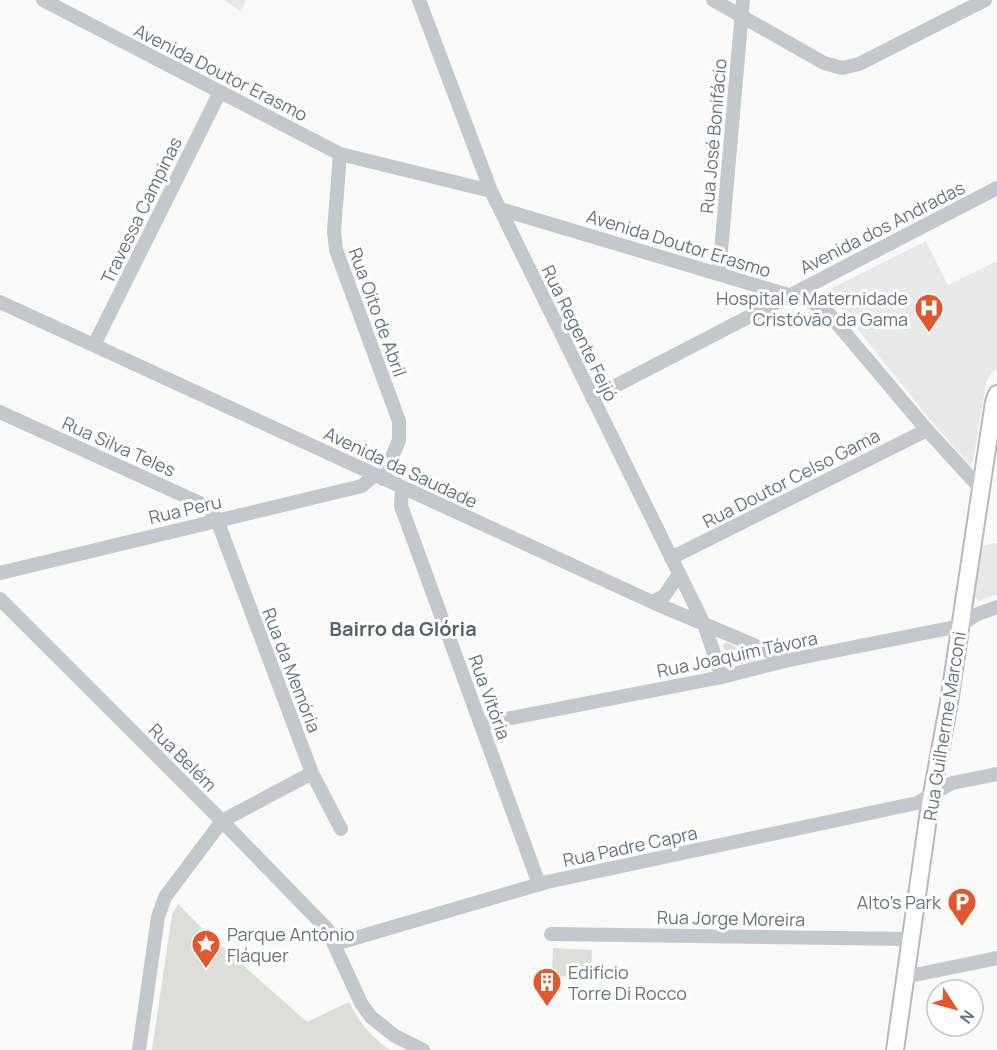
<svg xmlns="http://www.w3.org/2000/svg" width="997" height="1050" viewBox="0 0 997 1050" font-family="Manrope,sans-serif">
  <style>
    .built { fill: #e8e9e9 }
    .green { fill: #dadfd7 }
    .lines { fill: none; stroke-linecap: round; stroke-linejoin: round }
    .major-casing { stroke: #b5babe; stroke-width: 20 }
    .minor { stroke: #c3c8cc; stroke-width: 14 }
    .major { stroke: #fff; stroke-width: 16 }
    .labels { text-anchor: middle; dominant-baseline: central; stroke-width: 6; stroke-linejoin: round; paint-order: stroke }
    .street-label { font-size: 18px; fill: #657683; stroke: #fff }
    .poi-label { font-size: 18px; fill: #657683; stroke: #fff; text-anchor: end }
    .neighbourhood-label { font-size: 20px; font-weight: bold; fill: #57646e; stroke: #fff }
  </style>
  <rect width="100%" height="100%" fill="#fafaf8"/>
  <path class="built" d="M224,0h22l-5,12z
    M926,241l22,44 49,-24v108l-6,4 -5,10 -13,79 -3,3 -39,-44 -100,-125 1,-8z
    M997,543v51l-18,7 -5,-4 7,-51z"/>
  <path class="green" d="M725,643h3l29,15 -1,3 -25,4 -3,-1 -5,-19z
    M178,904l33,33 96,85 42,-20c9,19 23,36 41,48h-238l20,-135z
    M553,948l39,2 -1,27 -39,-1z"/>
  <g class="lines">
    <g class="major-casing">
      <path id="major" d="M895,1050l34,-239 20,-109 45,-300 3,-8"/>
    </g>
    <path class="minor" d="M43,0l297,154 151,37
      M419,0l72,191 213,433 18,53
      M713,0l111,63 18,5 17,-4 126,-64
      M340,154l-6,77 2,19 63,171v19l-16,39
      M500,209l312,93 17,12 98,116 54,59
      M719,274l24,-274
      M0,302l652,300 137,58
      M94,345l126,-253
      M592,398l405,-210
      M0,412l200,91 11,7 6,10 95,253 29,56
      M402,488l-1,18 138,378
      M671,558l256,-128
      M0,573l362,-87 13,-11
      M0,599l222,222 105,108 34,74 10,14 24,19 28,14
      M652,602l12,-6 15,-22
      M480,724l242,-47 67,-17 171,-34 15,-11 22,-8
      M551,934l359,5
      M335,944l212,-62 370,-79 35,-20 45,-9
      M905,977l92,-19
      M139,1050l19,-133 7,-20 57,-76 90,-48"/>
    <use href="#major" class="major"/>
  </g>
  <defs>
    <g id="hospital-pin" transform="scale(1.5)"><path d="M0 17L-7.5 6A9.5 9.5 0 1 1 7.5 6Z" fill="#e4572e" stroke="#fff"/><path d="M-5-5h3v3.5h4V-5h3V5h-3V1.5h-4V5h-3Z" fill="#fff"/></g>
    <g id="parking-pin" transform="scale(1.5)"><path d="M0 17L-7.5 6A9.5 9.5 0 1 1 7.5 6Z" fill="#e4572e" stroke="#fff"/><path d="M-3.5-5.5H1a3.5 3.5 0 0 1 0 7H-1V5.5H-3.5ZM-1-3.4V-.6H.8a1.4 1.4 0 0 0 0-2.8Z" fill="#fff"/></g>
    <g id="sight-pin" transform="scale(1.5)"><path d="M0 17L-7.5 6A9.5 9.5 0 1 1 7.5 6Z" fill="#e4572e" stroke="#fff"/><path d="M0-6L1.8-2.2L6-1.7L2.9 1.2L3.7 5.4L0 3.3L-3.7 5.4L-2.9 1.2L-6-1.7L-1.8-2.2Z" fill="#fff"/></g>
    <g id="building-pin" transform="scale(1.5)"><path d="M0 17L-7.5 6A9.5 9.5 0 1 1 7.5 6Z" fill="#e4572e" stroke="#fff"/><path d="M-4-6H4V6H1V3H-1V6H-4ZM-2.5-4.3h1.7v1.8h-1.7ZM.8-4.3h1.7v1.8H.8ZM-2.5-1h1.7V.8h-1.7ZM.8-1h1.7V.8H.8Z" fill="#fff"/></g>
  </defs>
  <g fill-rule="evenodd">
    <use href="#hospital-pin" x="929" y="308"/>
    <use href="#parking-pin" x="962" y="902"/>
    <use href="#sight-pin" x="206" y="944"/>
    <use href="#building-pin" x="547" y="982"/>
  </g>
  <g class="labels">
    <g class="street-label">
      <text transform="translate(221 72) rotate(27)">Avenida Doutor Erasmo</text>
      <text transform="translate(713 136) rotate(-85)">Rua José Bonifácio</text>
      <text transform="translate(141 210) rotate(-64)">Travessa Campinas</text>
      <text transform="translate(882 227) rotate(-27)">Avenida dos Andradas</text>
      <text transform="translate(679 243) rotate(17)">Avenida Doutor Erasmo</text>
      <text transform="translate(378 312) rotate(70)">Rua Oito de Abril</text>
      <text transform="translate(580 333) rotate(64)">Rua Regente Feijó</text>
      <text transform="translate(119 446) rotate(24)">Rua Silva Teles</text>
      <text transform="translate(401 467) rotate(25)">Avenida da Saudade</text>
      <text transform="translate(791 478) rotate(-27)">Rua Doutor Celso Gama</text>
      <text transform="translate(185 509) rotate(-13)">Rua Peru</text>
      <text transform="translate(737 654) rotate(-12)">Rua Joaquim Távora</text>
      <text transform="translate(292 670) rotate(69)">Rua da Memória</text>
      <text transform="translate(490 697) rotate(70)">Rua Vitória</text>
      <text transform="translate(944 726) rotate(-81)">Rua Guilherme Marconi</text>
      <text transform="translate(183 757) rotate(45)">Rua Belém</text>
      <text transform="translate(630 846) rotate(-12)">Rua Padre Capra</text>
      <text transform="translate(731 918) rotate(1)">Rua Jorge Moreira</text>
    </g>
    <g class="poi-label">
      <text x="908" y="298">Hospital e Maternidade<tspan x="908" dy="21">Cristóvão da Gama</tspan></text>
      <text x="941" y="902">Alto's Park</text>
      <text x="227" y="934" text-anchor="start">Parque Antônio<tspan x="227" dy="21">Fláquer</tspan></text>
      <text x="568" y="972" text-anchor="start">Edifício<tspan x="568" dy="21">Torre Di Rocco</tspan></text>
    </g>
    <g class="neighbourhood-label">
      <text x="403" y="628">Bairro da Glória</text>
    </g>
  </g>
  <g transform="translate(955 1008) rotate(126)"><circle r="28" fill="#ffffff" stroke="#c1c8cd" stroke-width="1.5"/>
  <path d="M0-4.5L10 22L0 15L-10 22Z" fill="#e4572e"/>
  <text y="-9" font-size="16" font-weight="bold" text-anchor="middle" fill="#657683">N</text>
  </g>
</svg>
